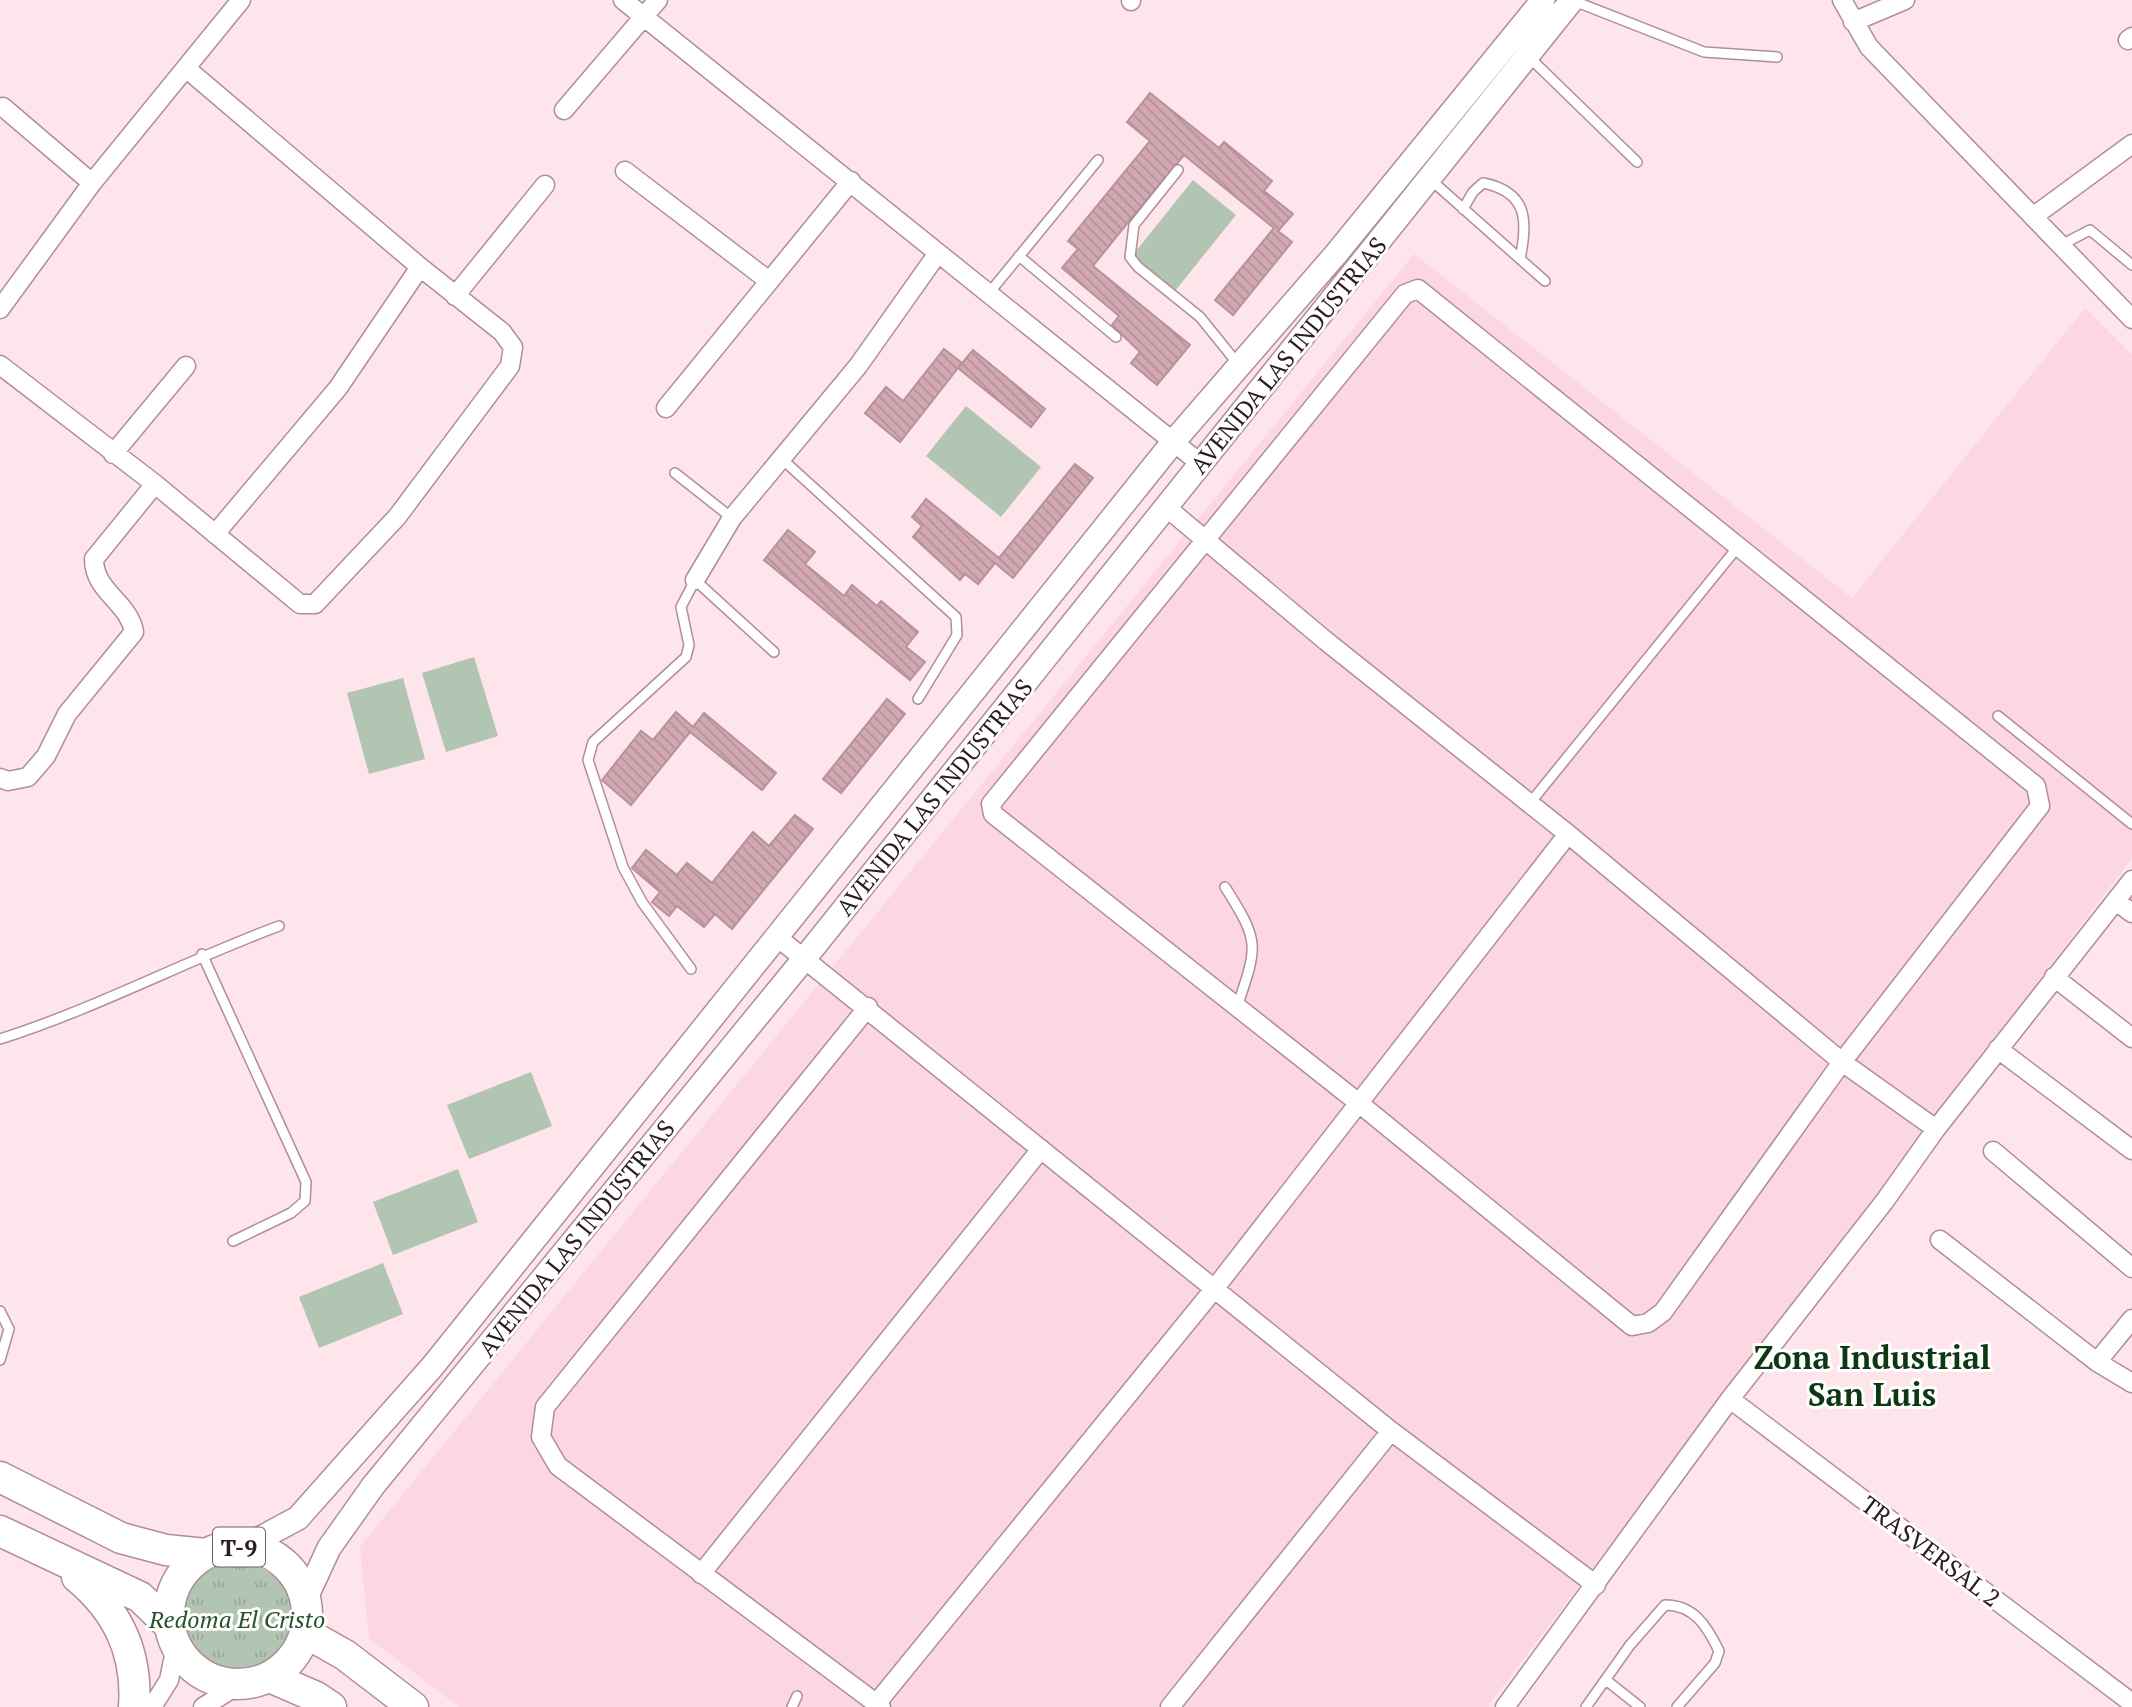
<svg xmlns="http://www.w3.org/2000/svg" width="2132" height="1707" viewBox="0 0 2132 1707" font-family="'PT Serif',serif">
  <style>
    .built { fill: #fcd6e0 }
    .park { fill: url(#park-tufts) }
    .pitch { fill: #b2c4b2 }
    .building { fill: url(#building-back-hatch); stroke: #b7929c; stroke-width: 2 }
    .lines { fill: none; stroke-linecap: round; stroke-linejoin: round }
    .service-casing { stroke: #b18d97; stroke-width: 12 }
    .minor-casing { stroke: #b18d97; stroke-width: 21 }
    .tertiary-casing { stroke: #b18d97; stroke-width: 26 }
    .primary-casing { stroke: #b18d97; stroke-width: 33 }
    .service { stroke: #fff; stroke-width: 9 }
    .minor { stroke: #fff; stroke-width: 18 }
    .tertiary { stroke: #fff; stroke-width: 23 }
    .primary { stroke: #fff; stroke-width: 30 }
    .labels { text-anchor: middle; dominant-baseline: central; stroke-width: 6; stroke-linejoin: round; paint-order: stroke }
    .shield { fill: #fff; stroke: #6a6063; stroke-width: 2 }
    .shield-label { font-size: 23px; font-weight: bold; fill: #2a1c20 }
    .street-label { font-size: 24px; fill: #2a1c20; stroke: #fff }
    .park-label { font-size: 24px; font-style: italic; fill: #275229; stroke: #fff }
    .district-label { font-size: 32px; font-weight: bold; fill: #0d3811; stroke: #fff }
  </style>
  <defs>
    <pattern id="park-tufts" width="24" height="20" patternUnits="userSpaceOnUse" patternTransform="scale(1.75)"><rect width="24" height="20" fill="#b2c4b2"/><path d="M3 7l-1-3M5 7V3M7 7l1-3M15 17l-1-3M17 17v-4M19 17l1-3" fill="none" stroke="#99a899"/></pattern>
    <pattern id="building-back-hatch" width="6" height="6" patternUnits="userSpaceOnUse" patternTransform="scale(1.75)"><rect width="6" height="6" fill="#d2a8b3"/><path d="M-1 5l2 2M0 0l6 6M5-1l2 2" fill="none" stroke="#b4909a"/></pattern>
  </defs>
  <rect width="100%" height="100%" fill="#fde5eb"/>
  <path class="built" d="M1414,254l438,344 233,-290 47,47v503l-645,849h-1028l-90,-69 -9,-91z"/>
  <path class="park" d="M180 1620a57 57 0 1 1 114 0a57 57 0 1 1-114 0Z"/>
  <path class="pitch" d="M1193,180l43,35 -61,76 -43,-35z
    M966,406l75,61 -40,50 -75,-61z
    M474,657l24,79 -52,16 -24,-79z
    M403,678l22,81 -56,15 -22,-81z
    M531,1072l21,54 -83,33 -22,-54z
    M458,1169l20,53 -85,33 -20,-53z
    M383,1263l20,51 -84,34 -20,-51z"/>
  <path class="building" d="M1150,93l69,55 5,-6 48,39 -8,10 29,23 -15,17 14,11 -59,73 -18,-15 59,-72 -90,-73 -55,66 -36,45 97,79 -33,40 -26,-22 9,-11 -28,-27 7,-9 -57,-48 16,-19 -10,-8 82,-100 -23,-19z
    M944,349l18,14 -62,79 -35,-29 21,-26 17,14z
    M973,350l72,59 -14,18 -73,-59z
    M1075,464l18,14 -80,100 -18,-15 -17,21 -13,-10 -5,6 -47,-43 9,-11 -10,-9 14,-18 73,59z
    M788,530l27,22 -10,12 39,32 8,-11 25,21 4,-5 37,31 -12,15 19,15 -15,18 -146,-120z
    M887,699l18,15 -64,79 -18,-14z
    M676,712l17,15 11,-14 72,60 -14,17 -72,-58 -59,73 -29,-25 39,-49 12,9z
    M795,815l18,14 -81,100 -17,-15 -11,13 -27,-21 -8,10 -17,-14 8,-10 -28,-24 14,-18 31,25 10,-12 25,20 41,-51 16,14z"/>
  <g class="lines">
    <g class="service-casing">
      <path id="service" d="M1574,1l130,51 73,5
        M1529,57l108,105
        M1178,170l-44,55 -4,32 8,10 62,50 38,47
        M1431,180l114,101
        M1463,209l10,-17 10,-9c45,9 45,38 37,76
        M2061,245l29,-15 42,35
        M1019,256l97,81
        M989,293l109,-133
        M782,459l174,158 1,18 -39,64
        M675,473l57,45
        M1998,716l134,108
        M1530,803l207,-255
        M1225,887c35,55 33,58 12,120
        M202,954l104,228 -1,19 -14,12 -58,28
        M691,969l-49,-67 -19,-35 -35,-107 5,-18 93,-85 3,-12 -8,-38 14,-27 79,72
        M0,1039c95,-30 185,-78 279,-113
        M0,1311l9,18 -9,31
        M1606,1680l34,27
        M792,1707l5,-11
        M1586,1707l44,-62 35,-40c29,0 42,21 54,46l-4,12 -38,44"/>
    </g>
    <g class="minor-casing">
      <path id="minor" d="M623,0l578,464
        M1842,0l27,47 263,272
        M1131,1v-1
        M1853,22l52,-22
        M2128,40l4,-3
        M3,107l89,76
        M564,110l94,-110
        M625,171l144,110
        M2034,216l98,-72
        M1418,289l618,497 4,20 -198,256 -179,250 -15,11 -16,3 -272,-222 -367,-290 -2,-10 414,-510z
        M455,296l90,-111
        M0,309l92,-126 149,-183
        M0,365l155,119 145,120h15l82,-87 113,-151 3,-19 -11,-15 -82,-65 -233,-198
        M666,408l185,-227
        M113,454l73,-88
        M1166,507l160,134 242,193 274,228 94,67
        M215,534l123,-146 82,-121
        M695,580l37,-62 126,-152 80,-113
        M0,778l8,3 20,-4 18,-21 21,-42 67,-82c-5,-30 -40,-40 -40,-73l61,-75
        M2116,901l16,12
        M777,937l614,494 205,154
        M2054,977l78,61
        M868,1007l-323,400 -4,30 17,29 323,241
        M1998,1049l134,101
        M1993,1151l139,117
        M1940,1240l157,122 35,21
        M2097,1362l35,-43
        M1730,1399l402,304
        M701,1574l340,-425
        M876,1704l339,-416 353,-454
        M152,1707l17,-27 7,-34
        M203,1707l35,-22
        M1170,1707l221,-276
        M1505,1707l225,-308 154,-197 52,-73 196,-249"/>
    </g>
    <g class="tertiary-casing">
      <path id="tertiary" d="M246,1546l52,-28 134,-151 742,-926 162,-187 207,-254
        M305,1600l24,-52 44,-62 431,-527 768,-959"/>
    </g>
    <g class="primary-casing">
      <path id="primary" d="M0,1477l121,61 45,12 40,4
        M0,1531l140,66 30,29
        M169 1615a69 69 0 1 1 138 0a69 69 0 1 1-138 0Z
        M77,1577c41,34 61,76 57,130
        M306,1633l39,22 68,52
        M270,1677l46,20 15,10"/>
    </g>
    <use href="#service" class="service"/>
    <use href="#minor" class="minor"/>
    <use href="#tertiary" class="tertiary"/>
    <use href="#primary" class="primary"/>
  </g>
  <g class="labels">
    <rect class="shield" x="213" y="1527.5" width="52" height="39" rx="5"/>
    <g class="shield-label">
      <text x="239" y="1547">T-9</text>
    </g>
    <g class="street-label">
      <text transform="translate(1288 355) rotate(-51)">AVENIDA LAS INDUSTRIAS</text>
      <text transform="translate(934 797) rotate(-51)">AVENIDA LAS INDUSTRIAS</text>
      <text transform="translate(576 1238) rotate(-51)">AVENIDA LAS INDUSTRIAS</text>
      <text transform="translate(1931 1551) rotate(37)">TRASVERSAL 2</text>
    </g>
    <g class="park-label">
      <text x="237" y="1619">Redoma El Cristo</text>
    </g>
    <g class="district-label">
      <text x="1872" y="1357">Zona Industrial<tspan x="1872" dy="37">San Luis</tspan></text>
    </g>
  </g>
</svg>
